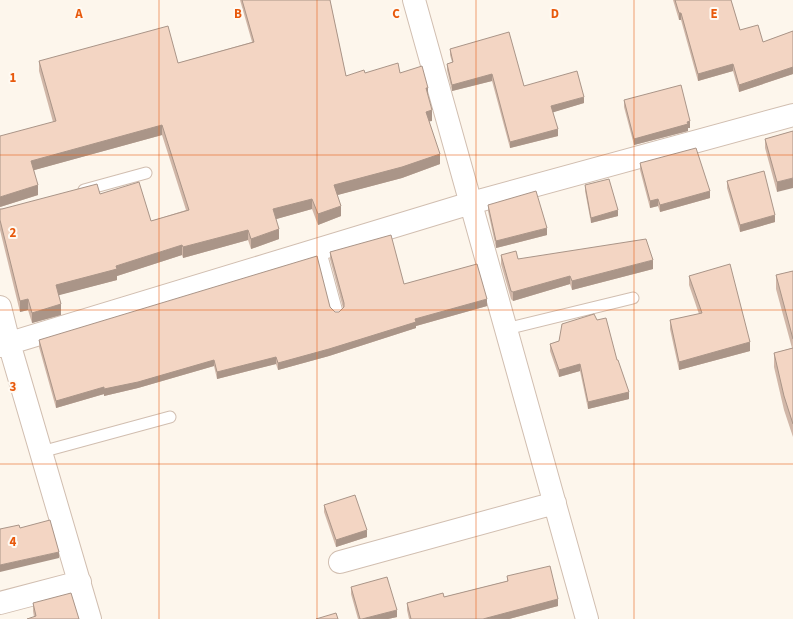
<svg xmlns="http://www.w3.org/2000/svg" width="793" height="619" viewBox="0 0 793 619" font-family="'Source Sans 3',sans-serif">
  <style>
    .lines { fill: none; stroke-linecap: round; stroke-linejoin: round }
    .service-casing { stroke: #d1beb0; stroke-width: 13 }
    .minor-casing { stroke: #d1beb0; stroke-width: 24 }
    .service { stroke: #fff; stroke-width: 11 }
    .minor { stroke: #fff; stroke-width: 22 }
    .wall { fill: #d1b7a8 }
    .shaded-wall { fill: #aa9588 }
    .building { fill: #f3d5c3; stroke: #aa9588 }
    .grid { fill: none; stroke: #e8590c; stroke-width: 1; stroke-opacity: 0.55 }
    .grid-label { font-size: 13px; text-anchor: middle; font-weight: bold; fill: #e8590c; stroke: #fffaf3; stroke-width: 4; stroke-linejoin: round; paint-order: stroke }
  </style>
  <rect width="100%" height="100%" fill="#fdf6ec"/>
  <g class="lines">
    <g class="service-casing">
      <path id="service" d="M84,190l62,-17
        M320,249l17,63
        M506,329l127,-31
        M41,452l129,-35"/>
    </g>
    <g class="minor-casing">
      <path id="minor" d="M414,0l173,619
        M0,307l9,36 81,276
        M0,346l471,-143 322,-88
        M340,562l215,-59
        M0,603l80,-21"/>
    </g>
    <use href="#service" class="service"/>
    <use href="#minor" class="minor"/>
  </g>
  <path class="wall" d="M240,0h90l16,76 19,-3h35l28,24 4,24h-3l11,43 -38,14 -65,17 4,21 -23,9 -6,-16 -36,10 3,20 -28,10 -3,-9 -65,18 -1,-3 -65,21v4l-59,15 3,20 -29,8 -4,-13 -8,2 -20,-82v-21l100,-15 51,27 35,-11 -24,-75 -128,35 4,25 -38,12 53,-85 -14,-51v-10l139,2 74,-21z
    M673,0h58l9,30 23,12 30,-11v43l-54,18 -6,-21 -35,10 -17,-61h-2z
    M450,49l74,37 60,17 -31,9 5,24 -48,12 -18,-67 -40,10 -5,-21v-6l5,-2 -2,-7z
    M624,100l66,28h-2v3l-54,14 -10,-38z
    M793,131l-16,61 -12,-44v-9z
    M640,163l70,35 -50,14 -2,-6 -8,2 -10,-38z
    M727,181l48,41 -35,10 -13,-44z
    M585,185l33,31 -27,7 -6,-32z
    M488,205l59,30 -51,13 -8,-37z
    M330,252l74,32 83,22 -71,20v2l-87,28 -51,14 -2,-6 -59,15 -3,-13 -76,22 -34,8v-2l-48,14 -17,-61v-7l291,-33 5,5h4l4,-4 -13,-49z
    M501,255l17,4 135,10 -81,21 -2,-6 -57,17 -2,-2 -10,-35z
    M793,271v166l-9,-27 -10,-43v-14l18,-5 -16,-59v-14z
    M689,276l61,75 -71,19 -9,-41v-9l29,-6 -10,-29z
    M559,341l58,19 12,39 -41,10 -8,-38 -21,6 -9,-26v-7z
    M324,505l43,32 -31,10 -12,-35z
    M507,576l51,30 -49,13h-100l-2,-9v-7l37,-6 63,-16z
    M351,587l46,30 -9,2h-30l-7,-25z
    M33,603l46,16 -45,-2 -1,-6z"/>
  <path class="shaded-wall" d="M679,13h2v7h-2z
    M733,64v7l-35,10v-7z
    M793,67v7l-54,18v-7z
    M492,74v7l-40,10v-6z
    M426,88h2v10z
    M584,97v6l-33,10v-7z
    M432,110v11l-6,1v-10z
    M690,121v7h-2v3l-54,14v-6z
    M162,125v10l-131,36v-10z
    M558,129v7l-48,12v-6z
    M440,154v10l-38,14 -68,18v-11z
    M793,178v10l-16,4v-10z
    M38,185v10l-38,12v-10z
    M710,191v7l-50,14v-7z
    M312,199v10l-39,11v-11z
    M658,199v7l-8,2v-7z
    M341,206v10l-23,9v-11z
    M618,210v6l-27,7v-5z
    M775,215v7l-35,10v-7z
    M547,228v7l-51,13v-7z
    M279,229v10l-28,10v-10z
    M248,230v10l-65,18v-11z
    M182,245v10l-65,21v4l-61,16v-11z
    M653,260v9l-81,21v-9z
    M570,276v8l-57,17v-9z
    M28,299v11l-8,2v-11z
    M487,299v7l-71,20v2l-87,28 -51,14v-7l137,-44z
    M61,304v11l-29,8v-10z
    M750,342v9l-71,19v-8z
    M276,357v7l-59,15v-7z
    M214,360v6l-76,22 -34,8v-7z
    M580,364v7l-21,6v-7z
    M104,387v7l-48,14v-7z
    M629,392v7l-41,10v-7z
    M367,530v7l-31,10v-7z
    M59,552v6l-59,14v-7z
    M558,599v7l-49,13h-26z
    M397,610v7l-9,2h-26z"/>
  <path class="building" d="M242,0h88l16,76 18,-6 1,3 33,-10 2,10 22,-7 6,22h-2l6,22 -6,2 14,42 -38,13 -68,18 7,21 -23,8 -6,-15 -39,10 6,20 -28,10 -3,-9 -65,17 -1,-2 -66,21 1,3 -61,16 5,19 -29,9 -4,-14 -8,2 -20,-81v-11h2l95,-25 3,10 39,-12 12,39 38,-11 -27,-85 -131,36 7,24 -38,12v-61l56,-15 -17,-60 129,-35 10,37 76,-21z
    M675,0h56l9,30 18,-5 5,17 30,-11v36l-54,18 -6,-21 -35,10 -17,-61h-2z
    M509,32l15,54 53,-15 7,26 -33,9 7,23 -48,13 -18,-68 -40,11 -5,-21 6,-2 -3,-13z
    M681,85l9,36 -3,1 1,2 -54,15 -10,-39z
    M793,131v47l-16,4 -12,-43z
    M696,148l14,43 -50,14 -2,-6 -8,2 -10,-38z
    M764,171l11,44 -35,10 -13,-44z
    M609,179l9,31 -27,8 -6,-33z
    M536,191l11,37 -51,13 -8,-36z
    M391,235l13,49 73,-20 10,35 -72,20 1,3 -87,27 -51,14 -2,-6 -59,15 -3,-12 -76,22 -34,7v-2l-48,14 -17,-61 278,-84 13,51 5,5h4l5,-5v-4l-14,-51z
    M646,239l7,21 -81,21 -2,-5 -57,16 -2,-1 -10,-36 15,-4 2,8z
    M730,264l20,78 -71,20 -9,-42 32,-7 -13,-37z
    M793,271v68l-17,-64z
    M594,314l3,6 9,-2 11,42h1l11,32 -41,10 -8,-38 -21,6 -9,-26 9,-3 3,-17z
    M793,348v76l-9,-28 -10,-43z
    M355,495l12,35 -31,10 -12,-35z
    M50,520l9,32 -59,13v-36l19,-4 1,3z
    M550,566l8,33 -75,20h-72l-4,-16 36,-10 1,4 64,-16 -1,-5z
    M387,577l10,33 -35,9h-2l-9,-32z
    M71,593l8,26h-52l9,-3 -3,-13z
    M336,613l2,6h-22z"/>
  <path class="grid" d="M159,0v619M317,0v619M476,0v619M634,0v619M0,155h793M0,310h793M0,464h793"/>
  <g class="grid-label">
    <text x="79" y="18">A</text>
    <text x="238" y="18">B</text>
    <text x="396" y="18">C</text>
    <text x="555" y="18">D</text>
    <text x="714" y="18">E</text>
    <text x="13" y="82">1</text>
    <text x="13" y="237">2</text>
    <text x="13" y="391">3</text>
    <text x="13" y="546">4</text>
  </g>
</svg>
